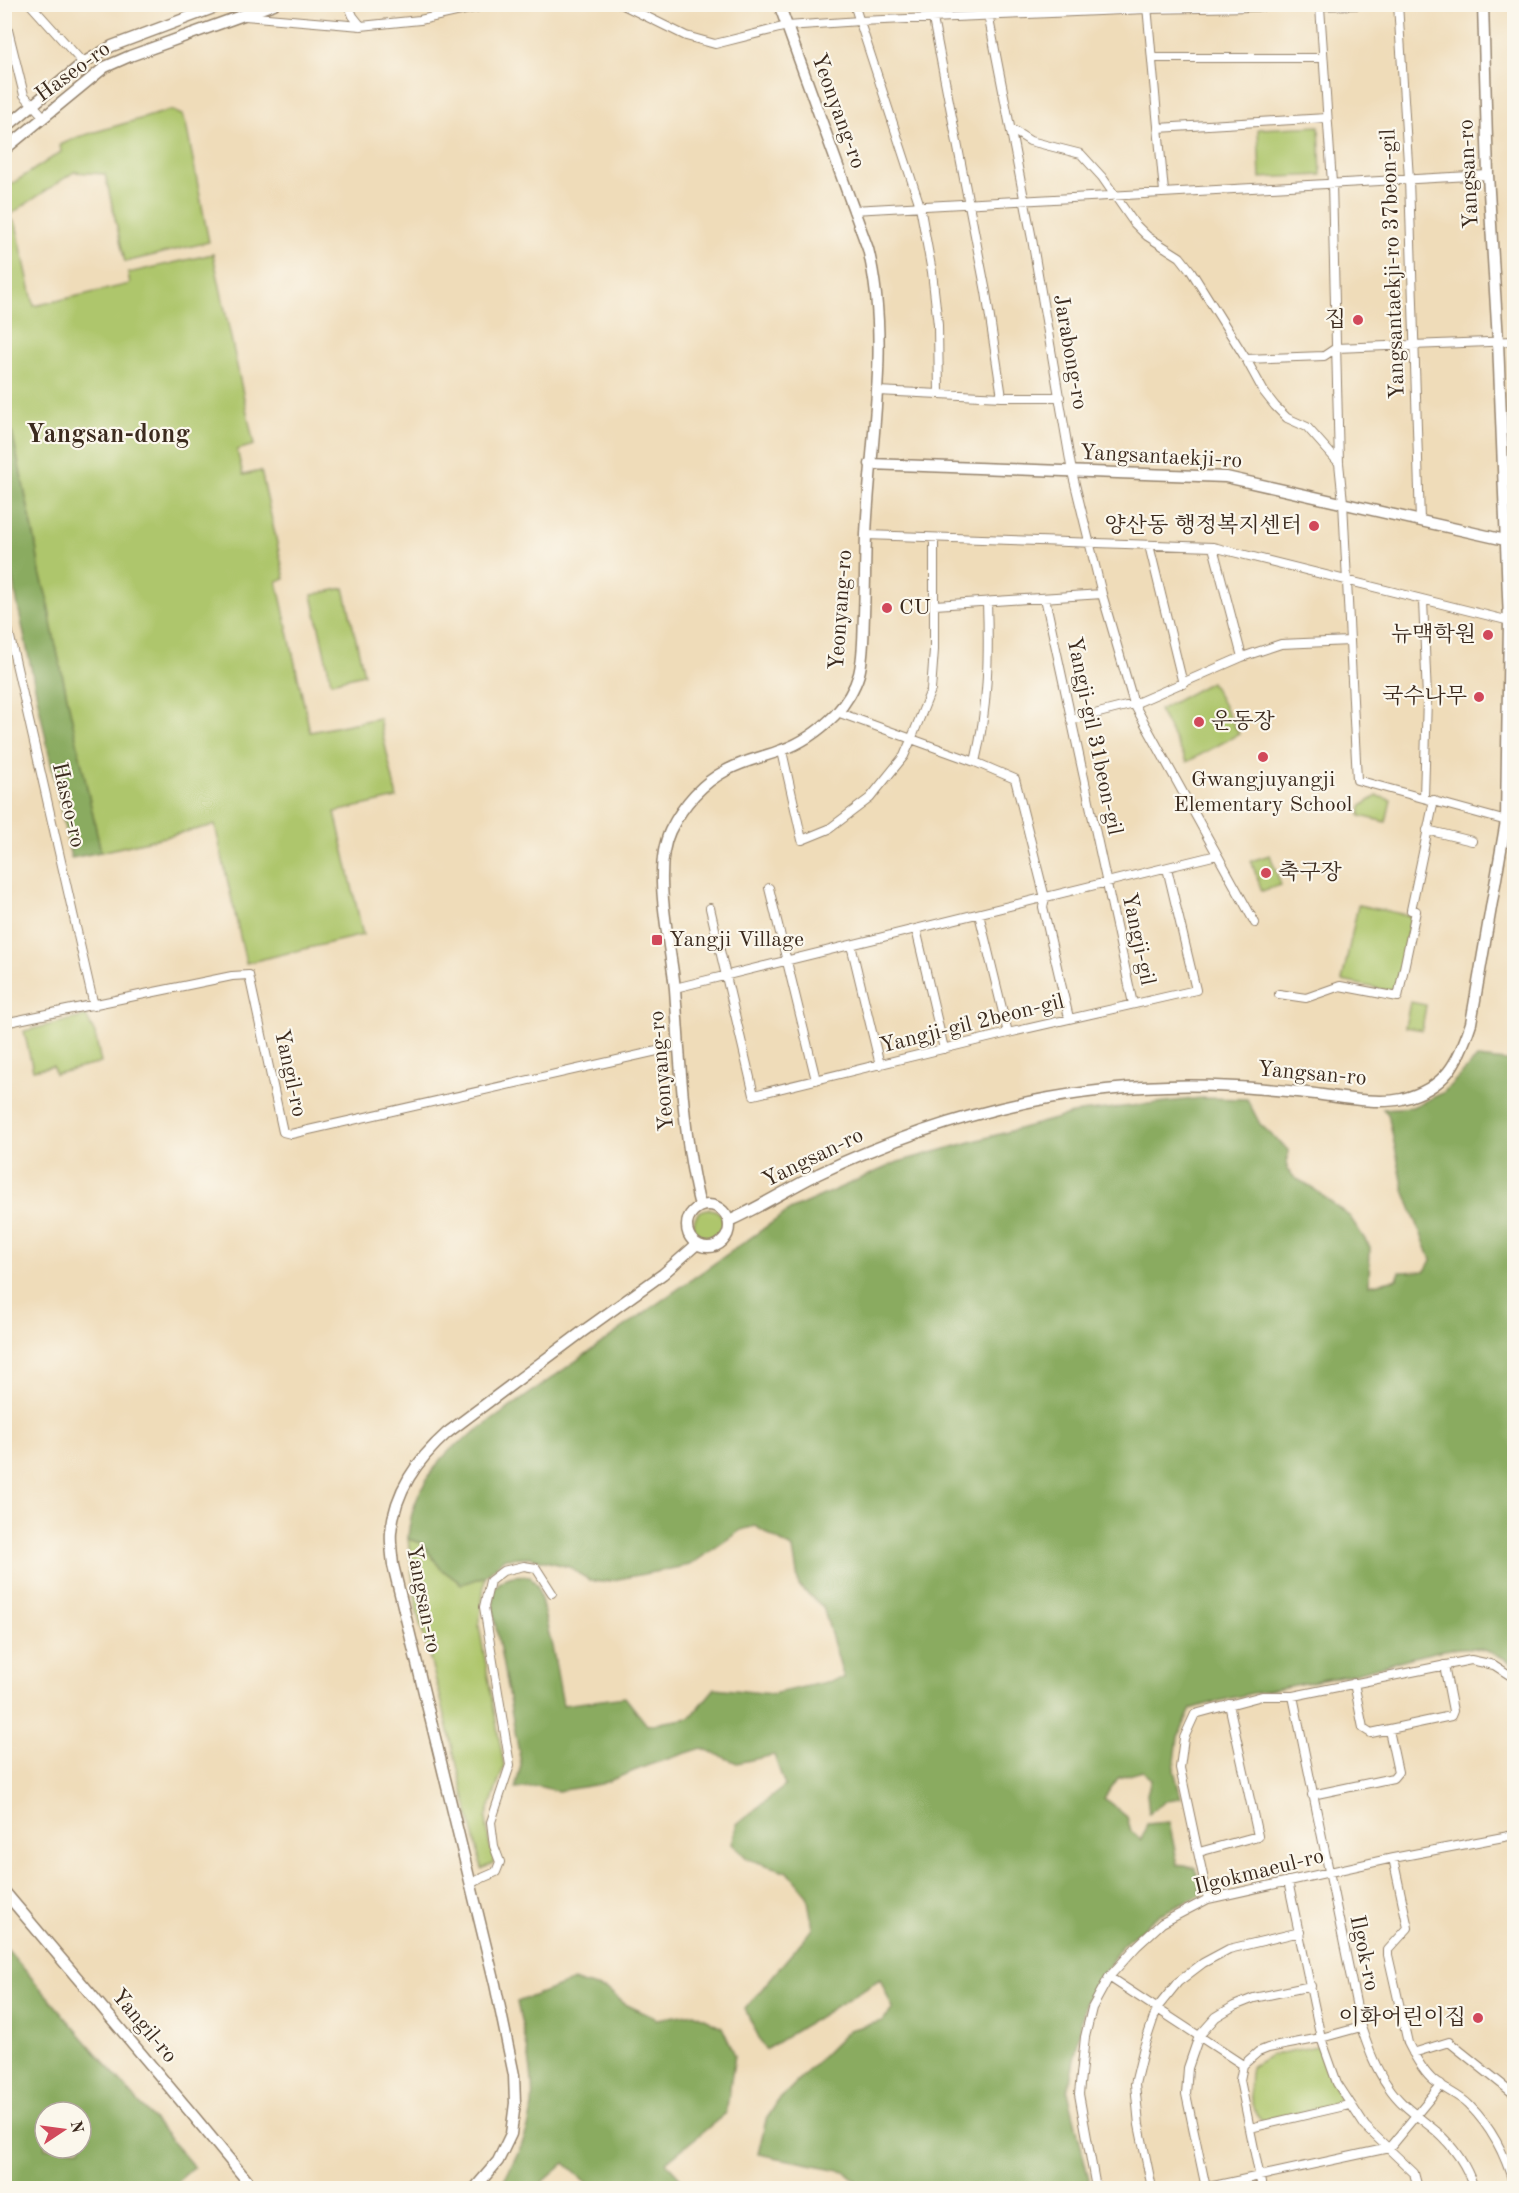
<svg xmlns="http://www.w3.org/2000/svg" width="1519" height="2193" viewBox="0 0 1519 2193" font-family="'Old Standard TT','Noto Serif KR',serif">
  <style>
    .green { fill: #aec66c; stroke: #747845; stroke-width: 1.5 }
    .forest { fill: #8aab60; stroke: #626a3f; stroke-width: 1.5; fill-rule: evenodd }
    .lines { fill: none; stroke-linecap: round; stroke-linejoin: round }
    .street-casing { stroke: #95836c; stroke-width: 10 }
    .secondary-casing { stroke: #95836c; stroke-width: 13 }
    .street { stroke: #fff; stroke-width: 8 }
    .secondary { stroke: #fff; stroke-width: 10 }
    .poi-dot { fill: #d1495b; stroke: #fbf7ec; stroke-width: 2 }
    .labels { text-anchor: middle; dominant-baseline: central; stroke-width: 4.5; stroke-linejoin: round; paint-order: stroke }
    .street-label { font-size: 22px; fill: #3b2a1e; stroke: #fbf7ec }
    .poi-label { font-size: 22px; fill: #3b2a1e; stroke: #fbf7ec; text-anchor: end }
    .quarter-label { font-size: 26px; font-weight: bold; fill: #3b2a1e; stroke: #fbf7ec }
  </style>
  <rect width="100%" height="100%" fill="#fbf7ec"/>
  <filter id="ink" filterUnits="userSpaceOnUse"><feTurbulence type="fractalNoise" baseFrequency=".0167" numOctaves="2"/><feDisplacementMap in="SourceGraphic" scale="12" xChannelSelector="R" yChannelSelector="G"/><feConvolveMatrix kernelMatrix="1 2 1 2 8 2 1 2 1" color-interpolation-filters="sRGB"/></filter>
  <filter id="wash" filterUnits="userSpaceOnUse"><feTurbulence type="fractalNoise" baseFrequency=".008" numOctaves="4" result="noise"/><feDisplacementMap in="SourceGraphic" scale="24" xChannelSelector="R" yChannelSelector="G"/><feGaussianBlur stdDeviation="1.35" result="paint"/><feColorMatrix in="noise" values="0 0 0 0 0 0 0 0 0 0 0 0 0 0 0 0 0 1.4 0 .05"/><feComposite in="paint" operator="in"/></filter>
  <g filter="url(#wash)">
    <rect width="100%" height="100%" fill="#efdcb9"/>
    <path class="green" d="M171,110l11,5 4,9 23,118 -84,20 -20,-88 -31,-2 -66,44 8,8 18,82 96,-22 -2,-11 85,-19 41,191 -17,5 6,25 18,-4 24,108 -8,2 33,151 69,-14 18,80 -62,14 28,123 -117,28 -31,-138 -114,27 -49,-224 -5,-30 -7,-25 -5,-34 -30,-139 -1,-211 57,-37 -1,-7 18,-8z
      M1319,126l2,49 -61,3 -2,-49z
      M344,588l20,86 -33,8 -19,-87z
      M1211,682l28,52 -52,28 -28,-52z
      M1377,796l14,4 -5,22 -26,-6 1,-10z
      M1270,855l11,30 -19,6 -11,-30z
      M1358,905l53,11 -16,76 -53,-11z
      M1410,1002l16,3 -4,25 -17,-3z
      M86,1016l9,18 6,29 -46,11 -2,-8 -20,4 -9,-39z
      M694 1224a15 15 0 1 1 30 0a15 15 0 1 1-30 0Z
      M408,1539l14,4 19,26 20,15 24,-8 -6,50 25,140 -18,52 3,25 6,19 -13,7 -41,-170 -24,-87z
      M1317,2046l4,4 7,23 12,25 -5,7 -72,16c-15,-12 -15,-37 -12,-54l20,-12z"/>
    <path class="forest" d="M5,400l30,140 5,33 7,25 5,30 49,224 -30,6 -66,-314z
      M1477,1058l37,4v602c-12,-7 -27,-15 -42,-16 -30,-2 -84,17 -116,25 -55,12 -111,19 -165,36l-13,28 -4,33 7,28 -13,2 -19,13 -2,-19 4,-14 -8,-9 -25,7 -14,20 23,19 4,14 10,9 6,-16 22,-2 9,43 18,3 5,27 -41,19 -38,31 -37,58 -17,89 23,96h-227l-19,-17 -87,-17 8,-34 12,-19 71,-71 33,-9 11,-12 -13,-30 -115,71 -20,-41 68,-81 -6,-33 -19,-23 -40,-13 -16,-15 5,-20 48,-38 -11,-31 -37,8 -35,-15 -53,17 -48,19 -43,7 -21,-5 -22,3 6,-25 -28,-153 1,-23c12,-12 19,-14 36,-12l8,11 15,64 10,54 62,-8 22,28 43,-7 25,-30 57,6 72,-16 -21,-71 -24,-21 -6,-37 -38,-23 -14,4 -51,35 -87,17 -13,-1 -21,-14 -40,-10 -24,1 -20,18 -23,8 -21,-15 -19,-26 -14,-4c2,-35 19,-66 43,-90l339,-239 108,-48 182,-50 121,-14 46,1 13,25 28,26 -1,19 8,9 15,8 40,31 20,30 -1,38 28,-6 3,-7 25,-1 6,-11 -27,-70 -16,-76 -5,-5 29,-2 31,-14z
      M5,1947l189,220 -24,21h-165zM45,2112h36v36h-36z
      M573,1981l35,9 17,14 32,15 37,-6 28,14 13,28 -9,58 -60,49 18,20 -9,6h-87l1,-4 -24,-21 -29,25 -35,-1c9,-20 21,-39 27,-60 12,-40 -3,-86 -11,-125z"/>
  </g>
  <g filter="url(#ink)">
    <g class="lines">
      <g class="street-casing">
        <path id="street" d="M30,4l53,59
          M348,4l5,12 8,10
          M621,4l65,32 29,8 72,-18 73,-5 287,-12 269,-5
          M854,4l66,202 12,66 6,53 1,69
          M986,4l46,235 40,233 30,122 32,110 121,219
          M1398,4l11,175 11,342
          M1147,6l17,186
          M1320,7l12,176 7,280 4,39 14,278 157,43
          M4,14l20,81 20,22
          M245,16l116,10 59,-6 72,-16
          M933,19l53,273 16,105
          M1152,58h171
          M1158,128l169,-10
          M1011,129l19,12 51,13 21,23 32,46 13,13 33,21 11,14 55,88 18,33 11,14 12,12 20,9 32,36
          M853,210l635,-35
          M1246,359l78,-3 12,-8 178,-7
          M877,391l125,6h58
          M866,535l347,12 301,75
          M1149,545l34,139
          M1213,547l29,110
          M1045,598l88,406
          M1423,600l4,98 -3,99
          M935,605l167,-11
          M4,611l90,395
          M837,712l138,50 40,17 30,119 -2,9 26,111
          M1071,720l63,-16 108,-47 39,-13 69,-3
          M782,751l20,89 27,-11 41,-31 34,-42 7,-16 20,-50 3,-40v-111
          M975,762c13,-53 14,-107 12,-160
          M1427,830l45,11
          M769,888l47,192
          M710,908l44,187 254,-62 188,-43 -29,-122
          M979,914l29,119
          M916,929l28,120
          M851,945l29,120
          M675,988l542,-133
          M1279,994l27,4 34,-12 58,11 18,-86 -5,-1 23,-110
          M4,1023l228,-47 17,-1 34,157 8,2 388,-88
          M1354,1683l9,45 8,5 80,-17 2,-5 -9,-46
          M1293,1696l68,331c7,20 14,41 27,59 12,19 31,31 48,45 17,15 31,35 38,57
          M1312,1795l81,-17 5,-6 -9,-42
          M1199,1852l59,-16 -29,-132
          M1393,1858l15,70 -20,22v5l20,88c6,12 15,29 26,38 11,9 25,14 35,24 22,22 37,51 45,81
          M1288,1881l33,157 16,45 28,43 49,47 4,15
          M471,1883l25,-11 4,-10 -6,-16 -3,-24 19,-57 -26,-158 6,-26 13,-10 21,-5 12,2 16,25
          M1208,1899l-28,-131 4,-30 11,-24 67,-18h31l178,-36 23,5 20,13
          M1109,1977l134,88
          M1413,2053l36,-11 65,52
          M1250,2128l99,-23
          M1096,2188l-17,-94 6,-57 7,-29 17,-31 28,-31 25,-23 46,-24 185,-41 121,-23
          M1152,2188l-13,-63 -4,-41 9,-37 13,-39 21,-26 25,-19 26,-14 71,-17
          M1204,2188l185,-40 52,-63
          M1206,2188l-20,-94 2,-26 11,-32 17,-19 18,-11 20,-8 57,-12
          M1262,2188l-22,-108 3,-15 15,-13 10,-4 53,-10 40,-11"/>
      </g>
      <g class="secondary-casing">
        <path id="secondary" d="M4,129l79,-66 29,-17 112,-42
          M4,150l101,-83 25,-11 144,-52
          M870,464l356,13 288,65
          M687 1226a21 21 0 1 1 42 0a21 21 0 1 1-42 0Z
          M700,1206c-17,-68 -20,-146 -25,-217 -4,-44 -24,-117 -5,-158 13,-26 32,-48 57,-61 18,-10 37,-13 55,-20 20,-7 38,-20 53,-35 10,-11 20,-27 24,-41 5,-19 4,-40 5,-59 1,-26 1,-53 2,-80 4,-94 25,-193 2,-286l-89,-245
          M729,1221c31,-14 59,-32 89,-47 109,-52 227,-85 349,-88 47,-2 93,2 140,7 28,3 68,12 95,6 44,-11 56,-36 69,-76l35,-202 3,-200 -11,-280 -10,-166 -5,-171
          M4,1891l188,223 61,74
          M475,2188l23,-27 13,-27 4,-31 -1,-28 -19,-91 -102,-419c-1,-11 -3,-23 -2,-33 4,-41 26,-72 56,-99l135,-101 81,-58 34,-30"/>
      </g>
      <use href="#street" class="street"/>
      <use href="#secondary" class="secondary"/>
    </g>
  </g>
  <g class="poi-dot">
    <circle cx="1358" cy="320" r="6"/>
    <circle cx="1314" cy="526" r="6"/>
    <circle cx="887" cy="608" r="6"/>
    <circle cx="1488" cy="635" r="6"/>
    <circle cx="1479" cy="697" r="6"/>
    <circle cx="1199" cy="722" r="6"/>
    <circle cx="1263" cy="757" r="6"/>
    <circle cx="1266" cy="873" r="6"/>
    <rect x="651" y="934" width="12" height="12" rx="3"/>
    <circle cx="1478" cy="2018" r="6"/>
  </g>
  <g class="labels">
    <g class="street-label">
      <text transform="translate(73 72) rotate(-36)">Haseo-ro</text>
      <text transform="translate(838 111) rotate(70)">Yeonyang-ro</text>
      <text transform="translate(1469 174) rotate(-93)">Yangsan-ro</text>
      <text transform="translate(1393 264) rotate(-92)">Yangsantaekji-ro 37beon-gil</text>
      <text transform="translate(1070 352) rotate(80)">Jarabong-ro</text>
      <text transform="translate(1161 457) rotate(3)">Yangsantaekji-ro</text>
      <text transform="translate(841 610) rotate(-86)">Yeonyang-ro</text>
      <text transform="translate(1094 736) rotate(78)">Yangji-gil 31beon-gil</text>
      <text transform="translate(68 805) rotate(77)">Haseo-ro</text>
      <text transform="translate(1138 939) rotate(78)">Yangji-gil</text>
      <text transform="translate(972 1024) rotate(-14)">Yangji-gil 2beon-gil</text>
      <text transform="translate(662 1071) rotate(-95)">Yeonyang-ro</text>
      <text transform="translate(290 1073) rotate(78)">Yangil-ro</text>
      <text transform="translate(1312 1074) rotate(5)">Yangsan-ro</text>
      <text transform="translate(813 1158) rotate(-26)">Yangsan-ro</text>
      <text transform="translate(423 1599) rotate(79)">Yangsan-ro</text>
      <text transform="translate(1259 1872) rotate(-14)">Ilgokmaeul-ro</text>
      <text transform="translate(1364 1953) rotate(78)">Ilgok-ro</text>
      <text transform="translate(144 2026) rotate(50)">Yangil-ro</text>
    </g>
    <g class="poi-label">
      <text x="1346" y="320">집</text>
      <text x="1302" y="526">양산동 행정복지센터</text>
      <text x="899" y="608" text-anchor="start">CU</text>
      <text x="1476" y="635">뉴맥학원</text>
      <text x="1467" y="697">국수나무</text>
      <text x="1211" y="722" text-anchor="start">운동장</text>
      <text x="1263" y="780" text-anchor="middle">Gwangjuyangji<tspan x="1263" dy="25">Elementary School</tspan></text>
      <text x="1278" y="873" text-anchor="start">축구장</text>
      <text x="669" y="940" text-anchor="start">Yangji Village</text>
      <text x="1466" y="2018">이화어린이집</text>
    </g>
    <g class="quarter-label">
      <text x="108" y="435">Yangsan-dong</text>
    </g>
  </g>
  <rect width="1519" height="2193" fill="none" stroke="#fbf7ec" stroke-width="24"/>
  <g transform="translate(63 2130) rotate(77)"><circle r="28" fill="#fbf7ec" stroke="#aea59a" stroke-width="1.5"/>
  <path d="M0-4.5L10 22L0 15L-10 22Z" fill="#d1495b"/>
  <text y="-9" font-size="16" font-weight="bold" text-anchor="middle" fill="#3b2a1e">N</text>
  </g>
</svg>
